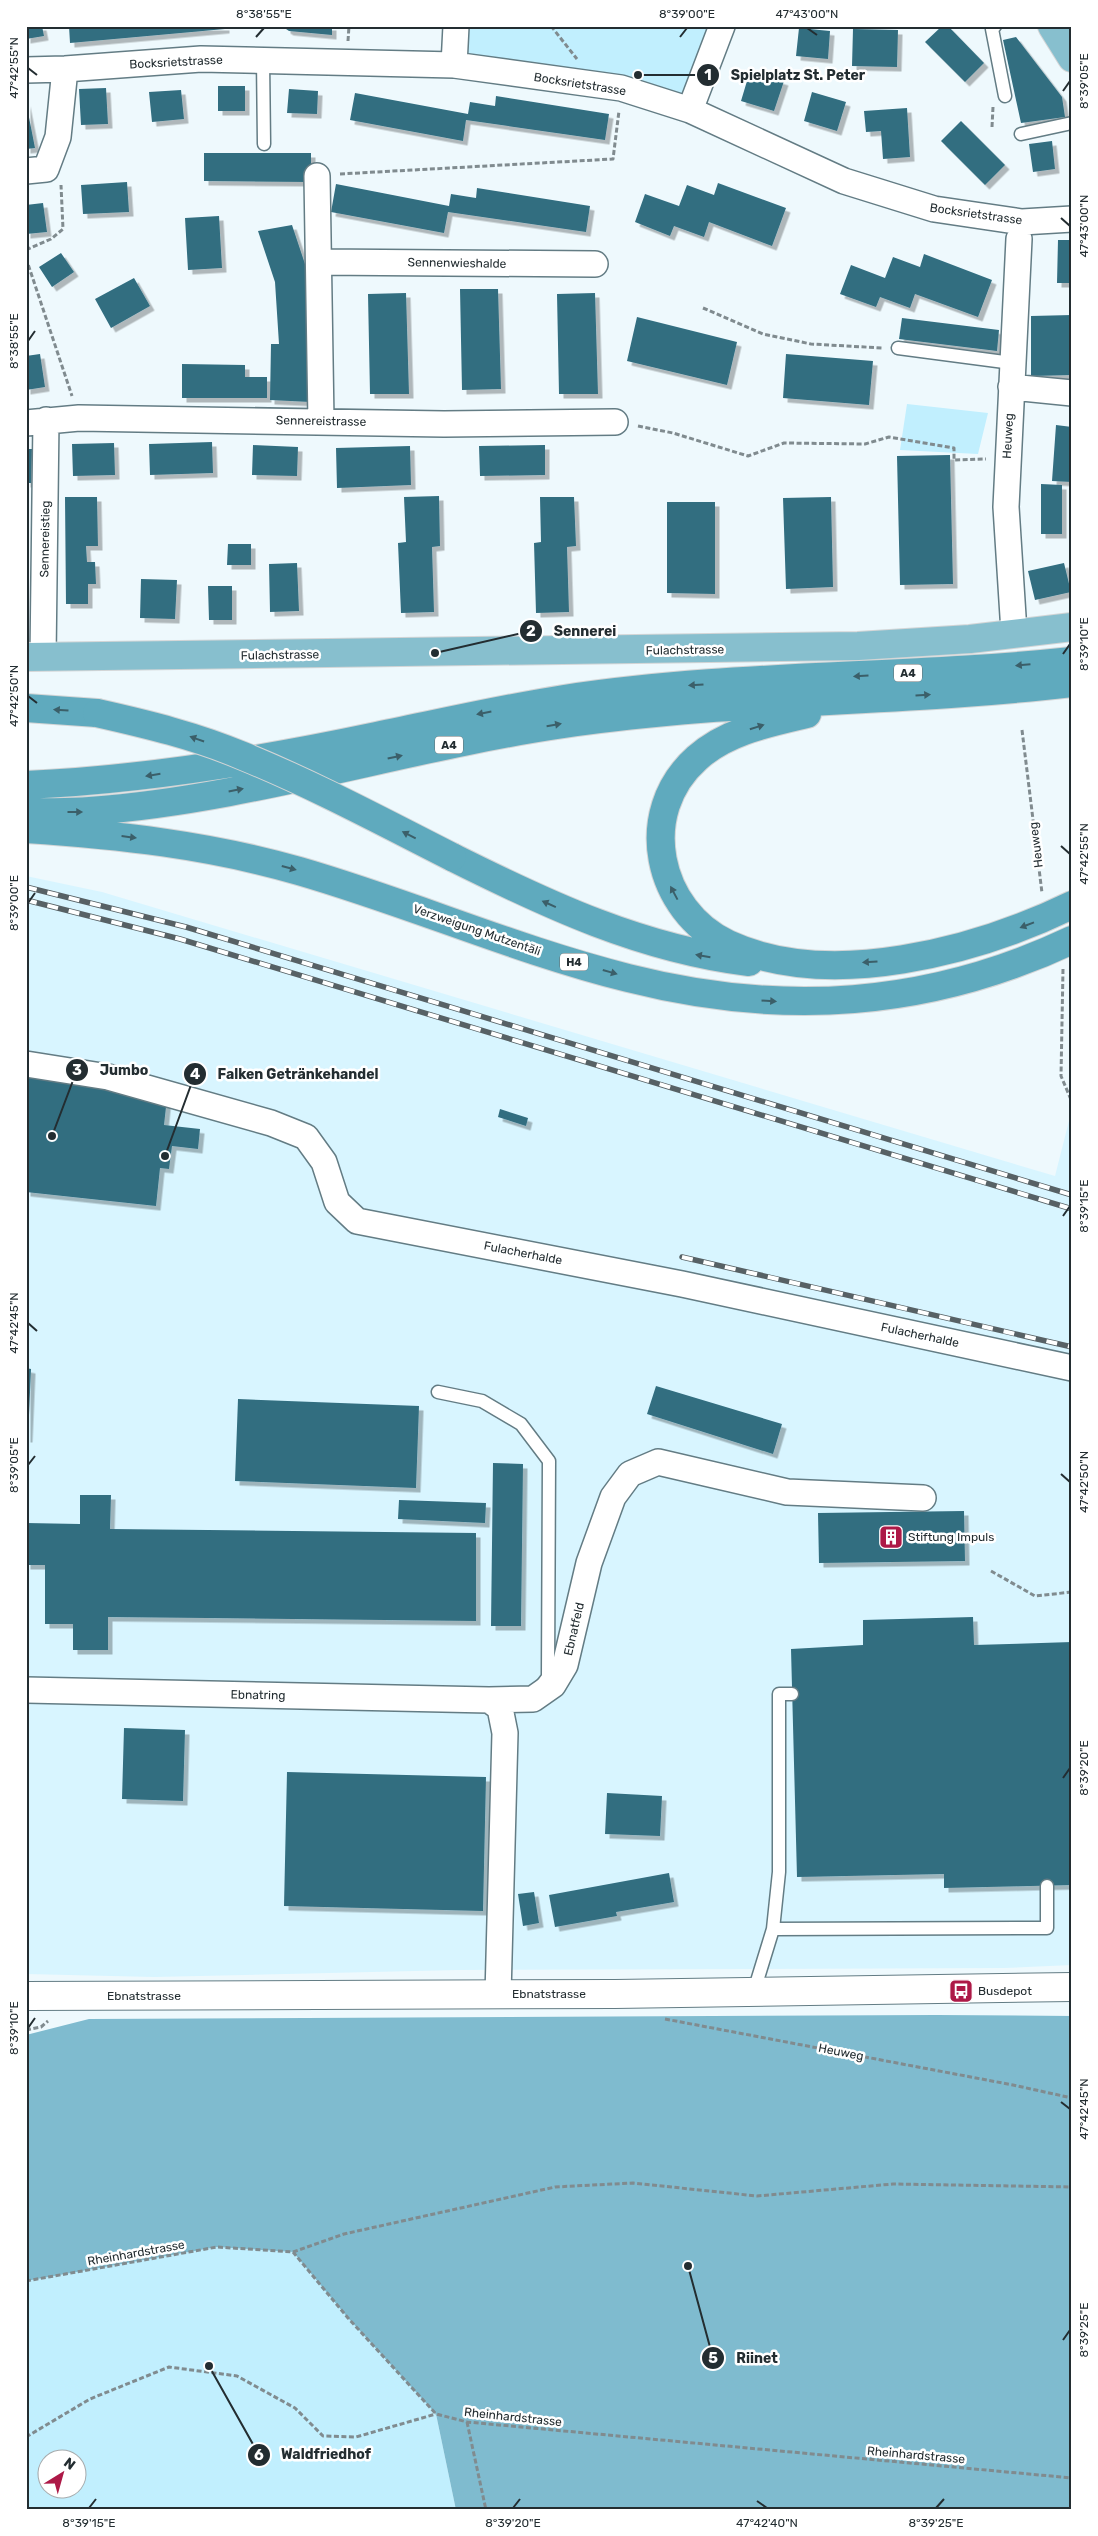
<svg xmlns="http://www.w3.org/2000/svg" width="1098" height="2536" viewBox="0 0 1098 2536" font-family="Rubik,sans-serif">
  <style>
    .built { fill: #d8f5ff }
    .green { fill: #c1effe; fill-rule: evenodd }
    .forest { fill: #7fbbcf }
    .building { fill: #326e80; filter: url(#shadow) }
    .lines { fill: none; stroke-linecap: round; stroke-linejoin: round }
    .service-casing { stroke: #637c84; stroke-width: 15 }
    .minor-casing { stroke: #637c84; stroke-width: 28 }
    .tertiary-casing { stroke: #637c84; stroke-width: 30 }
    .primary-casing { stroke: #d3d5d6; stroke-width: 30 }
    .trunk-casing { stroke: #d3d5d6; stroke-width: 30 }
    .path { stroke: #808b8f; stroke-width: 3; stroke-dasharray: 5 2.5; stroke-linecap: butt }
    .service { stroke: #fff; stroke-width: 12 }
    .minor { stroke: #fff; stroke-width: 25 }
    .tertiary { stroke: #fff; stroke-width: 28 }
    .primary { stroke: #87bfce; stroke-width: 28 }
    .trunk { stroke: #5faabe; stroke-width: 28 }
    .rail-casing { stroke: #576165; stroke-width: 5.5 }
    .rail { stroke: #fff; stroke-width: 4; stroke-dasharray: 11; stroke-linecap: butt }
    .trunk-bridge-casing { stroke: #d3d5d6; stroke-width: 30; stroke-linecap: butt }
    .trunk-bridge { stroke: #5faabe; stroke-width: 28 }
    .oneway { fill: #3b5f69 }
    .ticks { fill: none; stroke: #232d31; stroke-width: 2 }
    .labels { text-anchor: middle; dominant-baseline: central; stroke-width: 5; stroke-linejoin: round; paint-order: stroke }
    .shield { fill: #fff; stroke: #656c6f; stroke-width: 1 }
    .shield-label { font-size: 11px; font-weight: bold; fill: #232d31 }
    .street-label { font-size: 12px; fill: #232d31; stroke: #fff }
    .poi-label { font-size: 12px; fill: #232d31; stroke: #fff; text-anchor: start }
    .leader { fill: none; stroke: #232d31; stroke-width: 2 }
    .callout-dot { fill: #232d31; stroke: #fff; stroke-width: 2 }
    .mark-label { font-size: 15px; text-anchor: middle; font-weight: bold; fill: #fff }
    .callout-label { font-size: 14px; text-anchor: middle; font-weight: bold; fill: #232d31; stroke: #fff; stroke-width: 5; stroke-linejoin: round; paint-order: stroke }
    .neatline { fill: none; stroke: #232d31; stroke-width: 2 }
    .ticks-label { font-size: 12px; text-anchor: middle; fill: #232d31 }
  </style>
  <defs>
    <filter id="shadow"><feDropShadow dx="4.5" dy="4.5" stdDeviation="0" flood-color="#0004"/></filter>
  </defs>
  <rect width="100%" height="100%" fill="#eef9fd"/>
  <path class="built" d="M26,876l76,16 953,284 17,-67v856l-68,3 -546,2 -304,7 -128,-3z"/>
  <path class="green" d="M456,26h266l-32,84 -236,-45z
    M907,404l81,9 -10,41 -78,-4z
    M217,2247l76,5 55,66 88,96 20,96h-430v-229zM48,2458h30v30h-30z"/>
  <path class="forest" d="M936,2015l136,1v494h-616l-20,-96 -88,-96 -55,-66 -76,-5 -191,34v-246l63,-16z"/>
  <path class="building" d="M26,26h16l2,10 -18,3z
    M69,26h156v3l-155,14z
    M286,26h46v9l-43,-4 -3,-2z
    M942,26h6l36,37 -19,19 -40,-40z
    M799,28l31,3 -2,28 -32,-3z
    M853,29l45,1 -1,37 -45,-1z
    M1016,37l46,60 3,20 -44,6 -18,-83z
    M750,71l34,10 -10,30 -33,-10z
    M218,86h27v25h-27z
    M106,88l2,36 -27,1 -2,-36z
    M289,89l29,2 -1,23 -30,-1z
    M181,90l3,29 -32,3 -3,-30z
    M812,92l34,10 -9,29 -33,-10z
    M355,93l113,21 2,-12 25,4 1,-10 113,18 -4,26 -139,-20 -3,21 -113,-21z
    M26,102l9,46 -9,1z
    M907,108l3,49 -27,2 -2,-28 -15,1 -2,-21z
    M961,121l44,44 -20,20 -44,-44z
    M1052,141l3,28 -22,3 -4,-28z
    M204,153h107v29l-107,-1z
    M127,182l2,30 -46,2 -2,-29z
    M718,183l68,25 -14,38 -63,-24 -5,15 -30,-11 -4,10 -35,-14 10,-28 34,12 8,-21 27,10z
    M336,184l113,22 2,-12 25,4 1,-10 113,18 -4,26 -138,-20 -4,21 -113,-21z
    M43,203l4,29 -21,2v-29z
    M219,216l3,52 -34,2 -3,-52z
    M292,225l16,48 3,129 -41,-2 1,-56h8l-4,-62 -17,-51z
    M1058,240h14v43h-15z
    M61,253l13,19 -22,15 -13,-20z
    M924,254l68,26 -14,37 -63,-23 -5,14 -30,-11 -4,10 -36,-13 11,-29 34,13 8,-21 27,10z
    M134,278l16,28 -39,22 -16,-29z
    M460,289h38l3,100 -39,1z
    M406,293l3,101h-39l-2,-100z
    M595,293l3,101h-39l-2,-100z
    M1072,315v60l-41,1v-60z
    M637,317l100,25 -10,43 -100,-24z
    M902,318l97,12 -2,21 -98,-12z
    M40,354l5,33 -19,3v-34z
    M786,354l87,7 -4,44 -86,-7z
    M182,364l63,1v12h22v21h-85z
    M1056,425l16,2v55l-20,-1z
    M212,442l1,31 -63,2 -1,-31z
    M114,443l1,32 -42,1 -1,-32z
    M253,445l45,2 -1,29 -45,-1z
    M545,445v30l-65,1 -1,-30z
    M410,446l1,39 -74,3 -1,-40z
    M26,449h6l-1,34h-5z
    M950,455l3,129 -53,1 -3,-129z
    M1041,484l21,1v49h-21z
    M439,496l1,50 -8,1 2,65 -33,1 -3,-70 8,-1 -2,-45z
    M65,497h32l1,49h-12l1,16h8l1,22h-8v20h-22z
    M540,497h34l2,49 -9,1 2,65 -33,1 -2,-70 7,-1z
    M831,497l2,90 -47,2 -3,-91z
    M667,502h48v92l-48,-1z
    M228,544h23v21h-24z
    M297,563l2,48 -29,1 -1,-48z
    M1064,563l7,29 -36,8 -7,-29z
    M141,579l36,1 -2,39 -35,-1z
    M208,586h24v34h-23z
    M26,1072l141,26 -3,27 36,4 -2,20 -26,-3 -3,23 -9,-1 -4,38 -130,-14z
    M500,1109l28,9 -2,8 -28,-9z
    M26,1368l5,1 -3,69h-2z
    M656,1386l126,38 -9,30 -126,-40z
    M238,1399l181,7 -3,82 -181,-7z
    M493,1463l30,1 -2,162h-30z
    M80,1495h31l-1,34 366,4v88l-368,-4v33h-35v-26h-28v-59h-19v-42l54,1z
    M399,1500l87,3 -1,20 -87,-4z
    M964,1511l1,50 -146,2 -1,-50z
    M973,1617l1,28 98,-3v243l-128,3v-14l-147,3 -6,-228 72,-4v-25z
    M124,1728l61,2 -2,71 -61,-2z
    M287,1772l199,5 -3,134 -199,-5z
    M607,1793l55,3 -2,40 -55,-2z
    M669,1873l5,29 -58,10 1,4 -62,11 -6,-32z
    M534,1892l5,31 -16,3 -5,-32z"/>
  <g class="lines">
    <g class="service-casing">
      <path id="service" d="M995,26l-3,3 13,67
        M263,60l1,84
        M1021,134l51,-11
        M898,348l114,15
        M438,1392l44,9 39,23 28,37 -1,216 -6,8
        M773,1929l274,-1v-42
        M754,1991l19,-62 6,-57v-178h13"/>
    </g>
    <g class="minor-casing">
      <path id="minor" d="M454,65l2,-39
        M26,70l39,-1 136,-10 253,6 167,23 69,22 154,71 90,28 88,13 50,-3
        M690,110l32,-84
        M26,171l20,-2 12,-32 7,-68
        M317,176l4,245
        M319,262l276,2
        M1011,387l61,6
        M26,423l53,-5 365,6 171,-2
        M1014,632l-8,-125 13,-268
        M43,657l3,-237
        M26,1064l82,13 163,46 35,14 18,25 13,40 20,19 325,63 390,84
        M26,1690l463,10 11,8 5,25 -7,262
        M489,1700l44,-1 20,-14 12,-20 24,-102 24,-66 17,-23 28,-12 129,30 136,6"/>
    </g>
    <g class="tertiary-casing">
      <path id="tertiary" d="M26,1996l589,-2 457,-7"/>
    </g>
    <g class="primary-casing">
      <path id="primary" d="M1052,26l20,32
        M26,657l832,-11 112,-7 102,-12"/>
    </g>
    <g class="trunk-casing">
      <path id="trunk" d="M26,708l71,5
        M807,714c-38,9 -80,17 -110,44 -62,55 -40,153 31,186 102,47 249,7 344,-39
        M26,785c117,-5 232,-24 346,-48 64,-13 128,-28 192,-38 168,-26 339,-20 508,-38
        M26,812c21,0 43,1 64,-1 161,-12 315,-64 474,-87 169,-25 339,-21 508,-41
        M26,829c93,6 183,16 273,42 111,32 217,79 329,107 154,39 300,30 444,-38
        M452,857c96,48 190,92 297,105"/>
    </g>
    <path class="path" d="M551,26l26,33
      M348,41l1,-15
      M992,127l1,-20
      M340,174l273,-15 6,-48
      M26,250l25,-11 12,-10 -2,-44
      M26,258l46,138
      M703,308l60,26 48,10 71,4
      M638,426l35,7 75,23 36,-13 81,1 24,-7 65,11v12l32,-1
      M1022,730l20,163
      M1063,969l-2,107 11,26
      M991,1571l44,25 37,-4
      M665,2019l348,66 59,13
      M26,2030l15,-3 7,-6
      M293,2252l51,-18 211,-47 78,-4 124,13 136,-12 179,3
      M26,2281l191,-34 76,5 55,66 88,96 31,8 605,56
      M467,2422l19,88
      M26,2437l64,-38 79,-32 68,9 58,32 28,28 33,1 80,-23"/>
    <use href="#service" class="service"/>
    <use href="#minor" class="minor"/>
    <use href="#tertiary" class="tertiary"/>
    <use href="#primary" class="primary"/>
    <use href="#trunk" class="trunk"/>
    <g class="rail-casing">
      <path id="rail" d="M26,887l160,40 886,268
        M26,900l154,39 892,270
        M682,1257l390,90"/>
    </g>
    <use href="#rail" class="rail"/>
    <g class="trunk-bridge-casing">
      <path id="trunk-bridge" d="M97,713c49,11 99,23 146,43 71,29 140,66 209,101"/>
    </g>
    <use href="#trunk-bridge" class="trunk-bridge"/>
  </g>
  <defs><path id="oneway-solid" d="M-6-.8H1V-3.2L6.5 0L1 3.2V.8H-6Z" transform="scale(1.25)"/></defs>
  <g class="oneway">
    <use href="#oneway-solid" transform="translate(1023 665) rotate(175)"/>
    <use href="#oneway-solid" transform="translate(861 676) rotate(177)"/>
    <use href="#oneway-solid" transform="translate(696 685) rotate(176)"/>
    <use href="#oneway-solid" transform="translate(923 695) rotate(-4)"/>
    <use href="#oneway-solid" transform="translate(61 710) rotate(-176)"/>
    <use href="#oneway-solid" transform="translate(484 713) rotate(169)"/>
    <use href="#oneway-solid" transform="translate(554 725) rotate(-10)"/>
    <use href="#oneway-solid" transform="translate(757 727) rotate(-18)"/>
    <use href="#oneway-solid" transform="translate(197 739) rotate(-161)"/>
    <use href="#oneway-solid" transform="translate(395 757) rotate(-12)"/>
    <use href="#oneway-solid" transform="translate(153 775) rotate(171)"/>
    <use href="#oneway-solid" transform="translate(236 790) rotate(-11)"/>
    <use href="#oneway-solid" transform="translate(75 812)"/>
    <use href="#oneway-solid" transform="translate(409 835) rotate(-153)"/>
    <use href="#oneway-solid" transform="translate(129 837) rotate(7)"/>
    <use href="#oneway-solid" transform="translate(289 868) rotate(15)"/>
    <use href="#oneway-solid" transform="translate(674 893) rotate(-118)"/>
    <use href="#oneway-solid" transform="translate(549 904) rotate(-156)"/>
    <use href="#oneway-solid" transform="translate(1027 925) rotate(159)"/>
    <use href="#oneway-solid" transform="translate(703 956) rotate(-170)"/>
    <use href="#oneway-solid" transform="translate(870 962) rotate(176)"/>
    <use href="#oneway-solid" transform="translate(610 972) rotate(16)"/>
    <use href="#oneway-solid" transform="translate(769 1001) rotate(4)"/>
  </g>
  <path class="ticks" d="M807,28l10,7M256,37l8,-9M680,37l7,-9M28,68l9,7M1063,91l7,-10M1061,218l9,8M28,341l7,-10M1063,654l7,-10M28,696l9,7M1061,846l9,8M28,903l7,-10M1063,1216l7,-10M28,1323l9,8M28,1465l7,-9M1061,1474l9,8M1063,1778l7,-10M28,2028l7,-10M1061,2102l9,7M1063,2340l7,-10M757,2501l10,7M89,2508l7,-9M513,2508l7,-9M936,2508l8,-9"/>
  <defs>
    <g id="building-square" transform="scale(1.25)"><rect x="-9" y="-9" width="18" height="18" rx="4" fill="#ad1947" stroke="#fff"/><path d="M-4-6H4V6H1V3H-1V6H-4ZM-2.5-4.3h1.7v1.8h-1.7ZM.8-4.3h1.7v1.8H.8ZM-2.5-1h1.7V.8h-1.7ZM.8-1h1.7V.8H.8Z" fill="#fff"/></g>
    <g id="bus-square" transform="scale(1.25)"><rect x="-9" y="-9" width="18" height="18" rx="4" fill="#ad1947" stroke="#fff"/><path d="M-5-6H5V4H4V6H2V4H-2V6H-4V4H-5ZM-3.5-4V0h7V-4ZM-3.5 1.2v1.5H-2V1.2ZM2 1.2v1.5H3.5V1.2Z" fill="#fff"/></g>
  </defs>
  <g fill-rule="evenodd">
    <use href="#building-square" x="891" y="1537"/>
    <use href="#bus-square" x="961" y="1991"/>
  </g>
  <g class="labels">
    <g class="shield">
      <rect x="894" y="664.5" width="28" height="17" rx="4"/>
      <rect x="435" y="736.5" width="28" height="17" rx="4"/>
      <rect x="560" y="953.5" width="28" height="17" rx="4"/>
    </g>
    <g class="shield-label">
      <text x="908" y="673">A4</text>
      <text x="449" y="745">A4</text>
      <text x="574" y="962">H4</text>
    </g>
    <g class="street-label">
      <text transform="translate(176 62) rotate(-3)">Bocksrietstrasse</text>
      <text transform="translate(580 84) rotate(9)">Bocksrietstrasse</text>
      <text transform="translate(976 214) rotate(8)">Bocksrietstrasse</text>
      <text transform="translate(457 263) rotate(1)">Sennenwieshalde</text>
      <text transform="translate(321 421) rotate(1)">Sennereistrasse</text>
      <text transform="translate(1008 436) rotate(-87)">Heuweg</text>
      <text transform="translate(45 539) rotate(-89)">Sennereistieg</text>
      <text transform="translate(685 650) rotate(-1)">Fulachstrasse</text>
      <text transform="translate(280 655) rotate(-1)">Fulachstrasse</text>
      <text transform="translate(1036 845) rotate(-97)">Heuweg</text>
      <text transform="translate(477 930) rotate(19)">Verzweigung Mutzentäli</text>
      <text transform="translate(523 1253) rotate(11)">Fulacherhalde</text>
      <text transform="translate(920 1335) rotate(12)">Fulacherhalde</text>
      <text transform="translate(574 1629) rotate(-77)">Ebnatfeld</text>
      <text transform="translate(258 1695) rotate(1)">Ebnatring</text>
      <text x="549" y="1994">Ebnatstrasse</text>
      <text x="144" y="1996">Ebnatstrasse</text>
      <text transform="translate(841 2052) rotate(11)">Heuweg</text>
      <text transform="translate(136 2253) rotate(-10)">Rheinhardstrasse</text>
      <text transform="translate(513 2417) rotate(6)">Rheinhardstrasse</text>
      <text transform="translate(916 2455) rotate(5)">Rheinhardstrasse</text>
    </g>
    <g class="poi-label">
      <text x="908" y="1537">Stiftung Impuls</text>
      <text x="978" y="1991">Busdepot</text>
    </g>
  </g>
  <path class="leader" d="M638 75L708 75M435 653L531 631M52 1136L77 1070M165 1156L195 1074M688 2266L713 2358M209 2366L259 2455"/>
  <g class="callout-dot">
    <circle cx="638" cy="75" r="5"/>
    <circle cx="435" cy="653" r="5"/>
    <circle cx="52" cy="1136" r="5"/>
    <circle cx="165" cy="1156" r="5"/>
    <circle cx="688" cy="2266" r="5"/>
    <circle cx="209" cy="2366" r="5"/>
    <circle cx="708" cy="75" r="12"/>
    <circle cx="531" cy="631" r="12"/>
    <circle cx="77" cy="1070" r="12"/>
    <circle cx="195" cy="1074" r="12"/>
    <circle cx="713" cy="2358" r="12"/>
    <circle cx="259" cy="2455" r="12"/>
  </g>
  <g class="mark-label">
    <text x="708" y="80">1</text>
    <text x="531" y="636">2</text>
    <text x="77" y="1075">3</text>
    <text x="195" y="1079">4</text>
    <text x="713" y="2363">5</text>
    <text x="259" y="2460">6</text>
  </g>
  <g class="callout-label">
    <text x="798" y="80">Spielplatz St. Peter</text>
    <text x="585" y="636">Sennerei</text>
    <text x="124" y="1075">Jumbo</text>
    <text x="298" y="1079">Falken Getränkehandel</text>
    <text x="757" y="2363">Riinet</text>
    <text x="326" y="2459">Waldfriedhof</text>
  </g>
  <rect width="1098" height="2536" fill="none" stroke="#ffffff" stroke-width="55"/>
  <g transform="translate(62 2474) rotate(37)"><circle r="24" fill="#ffffff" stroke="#a7abad"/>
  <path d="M0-4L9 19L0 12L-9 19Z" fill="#ad1947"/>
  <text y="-8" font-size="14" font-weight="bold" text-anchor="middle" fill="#232d31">N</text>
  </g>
  <rect x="28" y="28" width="1042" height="2480" class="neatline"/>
  <g class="ticks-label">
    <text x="264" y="18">8°38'55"E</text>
    <text x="687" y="18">8°39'00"E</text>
    <text x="807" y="18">47°43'00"N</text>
    <text transform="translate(14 68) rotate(-90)" y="4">47°42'55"N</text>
    <text transform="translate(1084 81) rotate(-90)" y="4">8°39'05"E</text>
    <text transform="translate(1084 226) rotate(-90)" y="4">47°43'00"N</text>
    <text transform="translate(14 341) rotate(-90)" y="4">8°38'55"E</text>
    <text transform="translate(1084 644) rotate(-90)" y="4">8°39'10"E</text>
    <text transform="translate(14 696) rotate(-90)" y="4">47°42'50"N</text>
    <text transform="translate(1084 854) rotate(-90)" y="4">47°42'55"N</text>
    <text transform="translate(14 903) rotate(-90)" y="4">8°39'00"E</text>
    <text transform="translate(1084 1206) rotate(-90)" y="4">8°39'15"E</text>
    <text transform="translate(14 1323) rotate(-90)" y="4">47°42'45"N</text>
    <text transform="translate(14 1465) rotate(-90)" y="4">8°39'05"E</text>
    <text transform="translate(1084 1482) rotate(-90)" y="4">47°42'50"N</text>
    <text transform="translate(1084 1768) rotate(-90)" y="4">8°39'20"E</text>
    <text transform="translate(14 2028) rotate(-90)" y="4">8°39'10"E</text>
    <text transform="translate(1084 2109) rotate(-90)" y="4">47°42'45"N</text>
    <text transform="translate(1084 2330) rotate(-90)" y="4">8°39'25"E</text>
    <text x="89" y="2527">8°39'15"E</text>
    <text x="513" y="2527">8°39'20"E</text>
    <text x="767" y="2527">47°42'40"N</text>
    <text x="936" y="2527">8°39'25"E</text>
  </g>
</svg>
